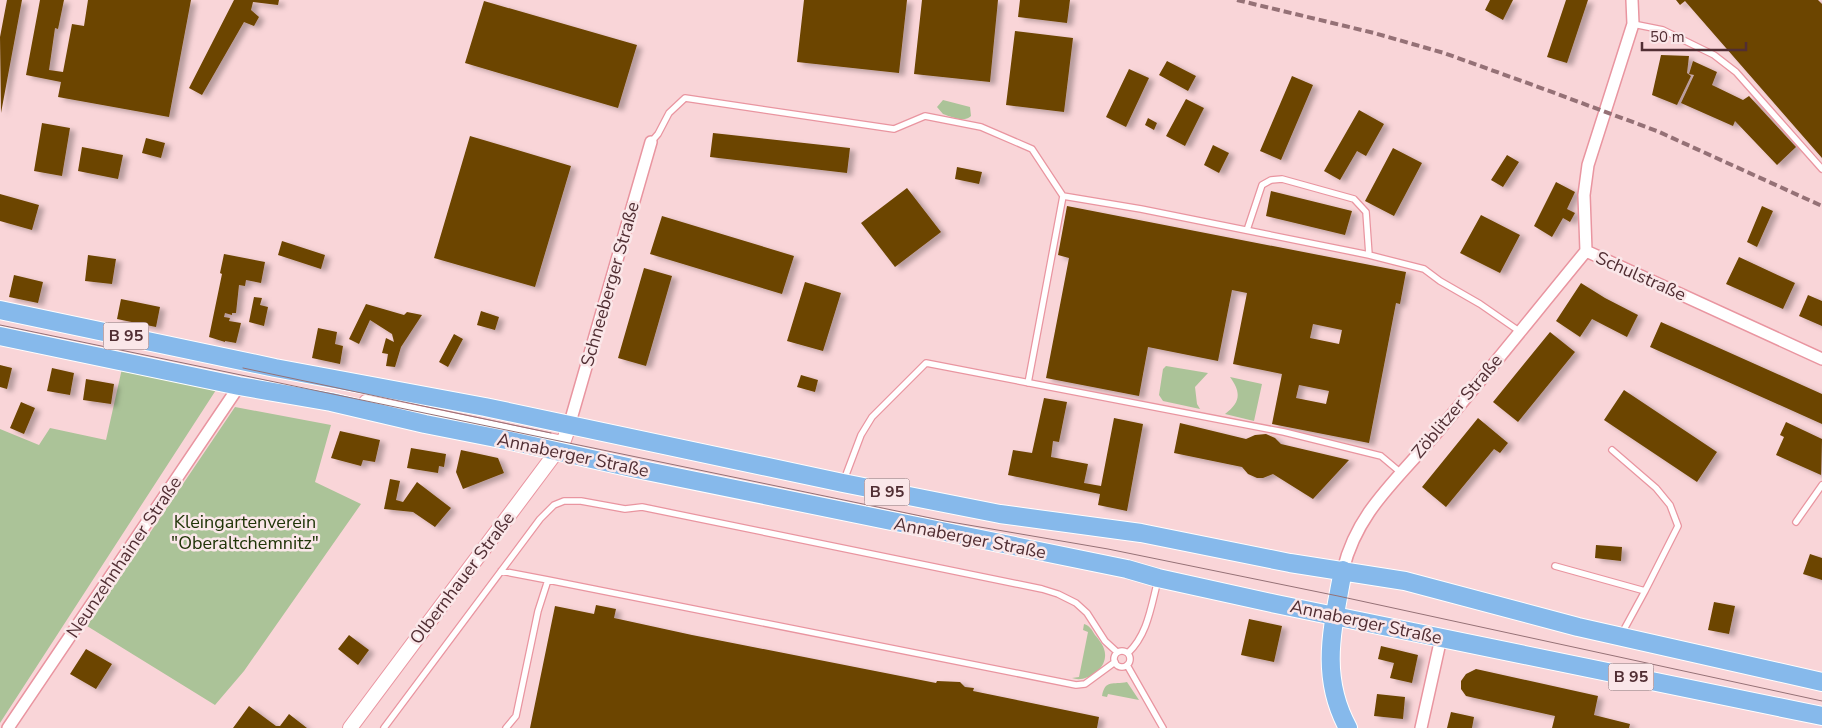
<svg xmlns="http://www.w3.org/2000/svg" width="1822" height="728" viewBox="0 0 1822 728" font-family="'Nunito Sans',sans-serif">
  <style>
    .green { fill: #abc398 }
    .building { fill: #6c4402; fill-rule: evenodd; filter: url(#shadow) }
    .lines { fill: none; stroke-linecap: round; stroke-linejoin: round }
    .service-casing { stroke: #e995a0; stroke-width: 8 }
    .minor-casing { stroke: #e995a0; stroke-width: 14 }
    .tertiary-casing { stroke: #e995a0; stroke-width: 16 }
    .primary-casing { stroke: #fff; stroke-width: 20 }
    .service { stroke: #fff; stroke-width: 5.5 }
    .minor { stroke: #fff; stroke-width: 11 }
    .tertiary { stroke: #fff; stroke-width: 14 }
    .primary { stroke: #86b9eb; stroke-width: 18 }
    .tram { stroke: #957176; stroke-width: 1 }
    .rail { stroke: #957176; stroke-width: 4; stroke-dasharray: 8 4; stroke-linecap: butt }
    .labels { text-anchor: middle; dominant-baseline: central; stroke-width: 5; stroke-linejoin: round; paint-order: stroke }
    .shield { fill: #fae7e9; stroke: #84666a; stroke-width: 1 }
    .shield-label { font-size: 16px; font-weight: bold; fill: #512e33 }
    .street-label { font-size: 18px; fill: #512e33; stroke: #fae7e9 }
    .park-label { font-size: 18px; fill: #203508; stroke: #fae7e9 }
  </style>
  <defs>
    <filter id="shadow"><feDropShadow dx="5.5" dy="3" stdDeviation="2.5" flood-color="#0004"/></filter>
  </defs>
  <rect width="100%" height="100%" fill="#f9d5d8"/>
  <path class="green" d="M943,100l27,7 1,9c-7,7 -19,1 -28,-2l-6,-7z
    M123,364l93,26 -216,333v-294l39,16 11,-17 56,12z
    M1166,366l42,7 -13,14 2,17 3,5 -37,-8 -4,-6 4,-26z
    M1230,377l32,7 -8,37 -29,-7c16,-12 16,-22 5,-37z
    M235,407l96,18 -16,57 46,22 -117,167 -29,34 -128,-79z
    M1084,624c6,2 8,6 11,11 5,6 11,13 10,22 -1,14 -20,26 -33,21l7,-1 9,-45 -5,-2z
    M1127,682l12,18 -31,-6 -1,3 -5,-1c3,-17 11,-11 25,-14z"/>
  <path class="building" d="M7,0h15l-21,113 -1,-76z
    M40,0h24l-6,29 -3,-1 -6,42 14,2 9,-48 12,2 4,-26h103l-22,117 -111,-20 3,-15 -35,-7z
    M234,0h45l-1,5 -25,-3 -2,8 8,7 -5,9 -10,-4 -42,73 -13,-7z
    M804,0h103l-8,73 -102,-11z
    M922,0h76l-8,82 -76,-8z
    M1020,0h50l-3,23 -49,-6z
    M1490,0h23l-10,20 -18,-10z
    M1566,0h22l-21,63 -20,-6z
    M1676,0h142l4,4v154l-137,-157 -5,4z
    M484,1l153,44 -19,63 -153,-45z
    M1015,31l58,7 -9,74 -58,-7z
    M1661,55l28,1 -2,17 4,3 -14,29 -25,-10z
    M1167,61l29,15 -8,15 -29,-16z
    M1693,61l24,11 -5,13 31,15 6,-4 47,51 -19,18 -42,-44 -2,5 -52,-23 13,-28 -5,-1z
    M1129,69l20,9 -23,49 -20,-10z
    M1292,76l21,9 -32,75 -21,-9z
    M1186,99l18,9 -19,38 -19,-10z
    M1359,110l25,14 -18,32 -9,-5 -17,29 -16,-9z
    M1148,118l9,5 -3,7 -9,-5z
    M42,123l28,5 -8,48 -28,-5z
    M713,133l137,15 -3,25 -137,-16z
    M470,136l101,30 -36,121 -101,-29z
    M146,138l19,5 -4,15 -19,-5z
    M1213,145l16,8 -10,20 -15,-8z
    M82,147l41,8 -5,24 -40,-8z
    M1393,148l29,15 -28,53 -29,-15z
    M1507,155l12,7 -16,25 -12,-7z
    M957,167l25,5 -3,12 -24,-5z
    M1556,182l19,10 -8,17 8,4 -5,9 -7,-4 -11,19 -18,-11z
    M907,188l34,44 -46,35 -34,-44z
    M1271,191l81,20 -7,24 -79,-19z
    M0,194l39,11 -7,25 -32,-9z
    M1067,206l339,66 -6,32 -4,-1 -27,140 -97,-19 10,-50 -49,-10 14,-71 -15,-3 -14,71 -70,-14 -9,49 -93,-18 23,-120 -11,-3zM1313,324l29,6 -3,14 -29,-6zM1299,385l30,6 -3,13 -30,-6z
    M1762,206l11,5 -16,36 -10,-5z
    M1481,215l39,20 -20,38 -40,-20z
    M662,216l132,40 -12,38 -132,-40z
    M282,241l43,14 -4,14 -43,-14z
    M224,254l41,8 -4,21 -15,-3 -1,6 -6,-1 -3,28h-4v2l-7,-2 -1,4 6,1 -1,3 12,2 -5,20 -11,-2v1l-16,-5 13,-63 -2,-1z
    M88,255l28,4 -4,25 -27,-3z
    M1739,257l56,26 -12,26 -57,-25z
    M644,268l28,8 -26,90 -28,-8z
    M14,275l29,7 -5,21 -29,-6z
    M805,282l36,11 -18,58 -36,-10z
    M1581,283l24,15 33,17 -11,22 -35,-18 -12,18 -24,-16z
    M1808,295l14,6v25l-23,-10z
    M254,297l8,1 -2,7 8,2 -4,19 -15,-4z
    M121,299l39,8 -4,20 -39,-8z
    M366,304l38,11 3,-3 15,3 -21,32 -6,20 -9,-1 2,-12 -6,-1 4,-15 8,4 -2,-8 -22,-14 -11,24 -10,-5z
    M481,311l18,6 -4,13 -18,-5z
    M1661,322l161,72v30l-172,-77z
    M318,328l19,4 -2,12 8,2 -3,18 -28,-6z
    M1550,332l25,20 -57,70 -25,-20z
    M454,334l9,5 -15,28 -9,-5z
    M0,365l12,3 -5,21 -7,-2z
    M52,368l22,5 -4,22 -23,-4z
    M801,375l17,5 -3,12 -18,-5z
    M86,379l28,5 -3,20 -28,-4z
    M1624,390l93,62 -20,30 -93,-62z
    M1044,398l23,4 -8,40 -6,-1 -2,16 37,7 -4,19 17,3 13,-68 29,6 -16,87 -29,-6 2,-11 -92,-19 5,-25 19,3z
    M21,402l14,6 -11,26 -14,-6z
    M1478,418l30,25 -8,10 -6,-4 -48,58 -24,-20z
    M1786,422l36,17 -1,36 -45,-20 8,-18 -4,-2z
    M1180,423l66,16 9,-4 11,-1 9,4 6,6 68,16 -36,39 -40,-25 -10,4h-6l-9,-4 -6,-7 -68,-14z
    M340,431l40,9 -5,22 -12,-2 -2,6 -30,-8z
    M411,448l35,6 -2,13 -5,-1 -1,7 -31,-5z
    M461,450l37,8 6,15 -41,16 -7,-17z
    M390,479l10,2 -4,19 7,2 14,-20 34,26 -16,19 -22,-15 -29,-3z
    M1596,545l26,2 -1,14 -26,-3z
    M1810,554l12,4v22l-19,-6z
    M1714,602l21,4 -6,28 -21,-4z
    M596,605l20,4 -2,9 78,17 244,48 1,-2 23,1 5,5 9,1 -1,3 126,26 -2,11h-567l25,-122 39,8z
    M1249,619l33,7 -8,36 -33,-7z
    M349,635l20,15 -11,15 -20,-16z
    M1381,646l37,9 -6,28 -22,-5 4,-15 -16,-4z
    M86,649l26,15 -16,25 -26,-15z
    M1476,669l122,27 -4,19 36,9 -1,4h-77l3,-12 -89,-20 -5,-7v-8l5,-7z
    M1377,694l28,3 -2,22 -29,-3z
    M249,706l27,20h4l9,-12 18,14h-74z
    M1451,712l23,5 -2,11h-25z"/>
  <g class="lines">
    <g class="service-casing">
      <path id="service" d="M1633,24l30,6 51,25 22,17 86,97
        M651,142l7,-8 11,-21 16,-15 209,31 31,-13 56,11 51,22 31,47 -35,187
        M1063,196l78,13 228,46 55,14 16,12 40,23 39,27
        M1247,230l15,-45 9,-5 11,-1 72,20 12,13 3,43
        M1612,450l44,38 14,17 8,21 -33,65 -24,44
        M844,480l17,-45 11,-18 54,-54 358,69 97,24 19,16
        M1796,522l26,-37
        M1555,566l90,25
        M501,571l47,9 -10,31 -22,105 -10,12
        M548,580l528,105 9,-1 30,-22
        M1114 659a8 8 0 1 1 16 0a8 8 0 1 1-16 0Z
        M1128,653c20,-19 23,-47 30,-73
        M1127,665l36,63
        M384,728l156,-209 14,-14 10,-4h17l44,8 17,-2 400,82 16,5 18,9 11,10 18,28 12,11"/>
    </g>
    <g class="minor-casing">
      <path id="minor" d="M1586,251l236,108
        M1586,251l-2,-56 4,-30 45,-141 -1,-24
        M569,426l82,-284
        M1343,570c14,-58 53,-89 90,-133 52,-61 102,-124 153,-186
        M8,728l231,-342
        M1421,728l20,-90"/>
    </g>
    <g class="tertiary-casing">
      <path id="tertiary" d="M366,402l197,41
        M350,728l213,-285 6,-17"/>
    </g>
    <g class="primary-casing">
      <path id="primary" d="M0,310l275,58 210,39 358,76 157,31 141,19 149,30 115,18 173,46 244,55
        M0,336l239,50 92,16 94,22 86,17 121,27 495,101 31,9 118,26 546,112
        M1343,570c-10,57 -24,105 5,158"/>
    </g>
    <use href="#service" class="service"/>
    <use href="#minor" class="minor"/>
    <use href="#tertiary" class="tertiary"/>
    <use href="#primary" class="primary"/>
    <path class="tram" d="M0,325l945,196 163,28 230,47 484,105
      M243,368l308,65"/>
    <path class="rail" d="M1237,0l137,33 70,20 89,32 124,46 165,75"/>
  </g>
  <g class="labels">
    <g class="shield">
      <rect x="103.5" y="322.5" width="45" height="27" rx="4"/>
      <rect x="864.5" y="478.5" width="45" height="27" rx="4"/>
      <rect x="1608.5" y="663.5" width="45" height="27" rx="4"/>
    </g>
    <g class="shield-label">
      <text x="126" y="336">B 95</text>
      <text x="887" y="492">B 95</text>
      <text x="1631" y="677">B 95</text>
    </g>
    <g class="street-label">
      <text transform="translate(1641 276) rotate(24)">Schulstraße</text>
      <text transform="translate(610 284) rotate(-74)">Schneeberger Straße</text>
      <text transform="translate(1457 406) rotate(-50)">Zöblitzer Straße</text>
      <text transform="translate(573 455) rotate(12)">Annaberger Straße</text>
      <text transform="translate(970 538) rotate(11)">Annaberger Straße</text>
      <text transform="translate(124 557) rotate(-56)">Neunzehnhainer Straße</text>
      <text transform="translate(462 578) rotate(-53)">Olbernhauer Straße</text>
      <text transform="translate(1366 622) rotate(12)">Annaberger Straße</text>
    </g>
    <g class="park-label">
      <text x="245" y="522">Kleingartenverein<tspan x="245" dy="21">"Oberaltchemnitz"</tspan></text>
    </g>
  </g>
  <path d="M1642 42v8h104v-8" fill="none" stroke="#512e33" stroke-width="2.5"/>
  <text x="1650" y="42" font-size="15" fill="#512e33" stroke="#fae7e9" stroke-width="4" paint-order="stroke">50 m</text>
</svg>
